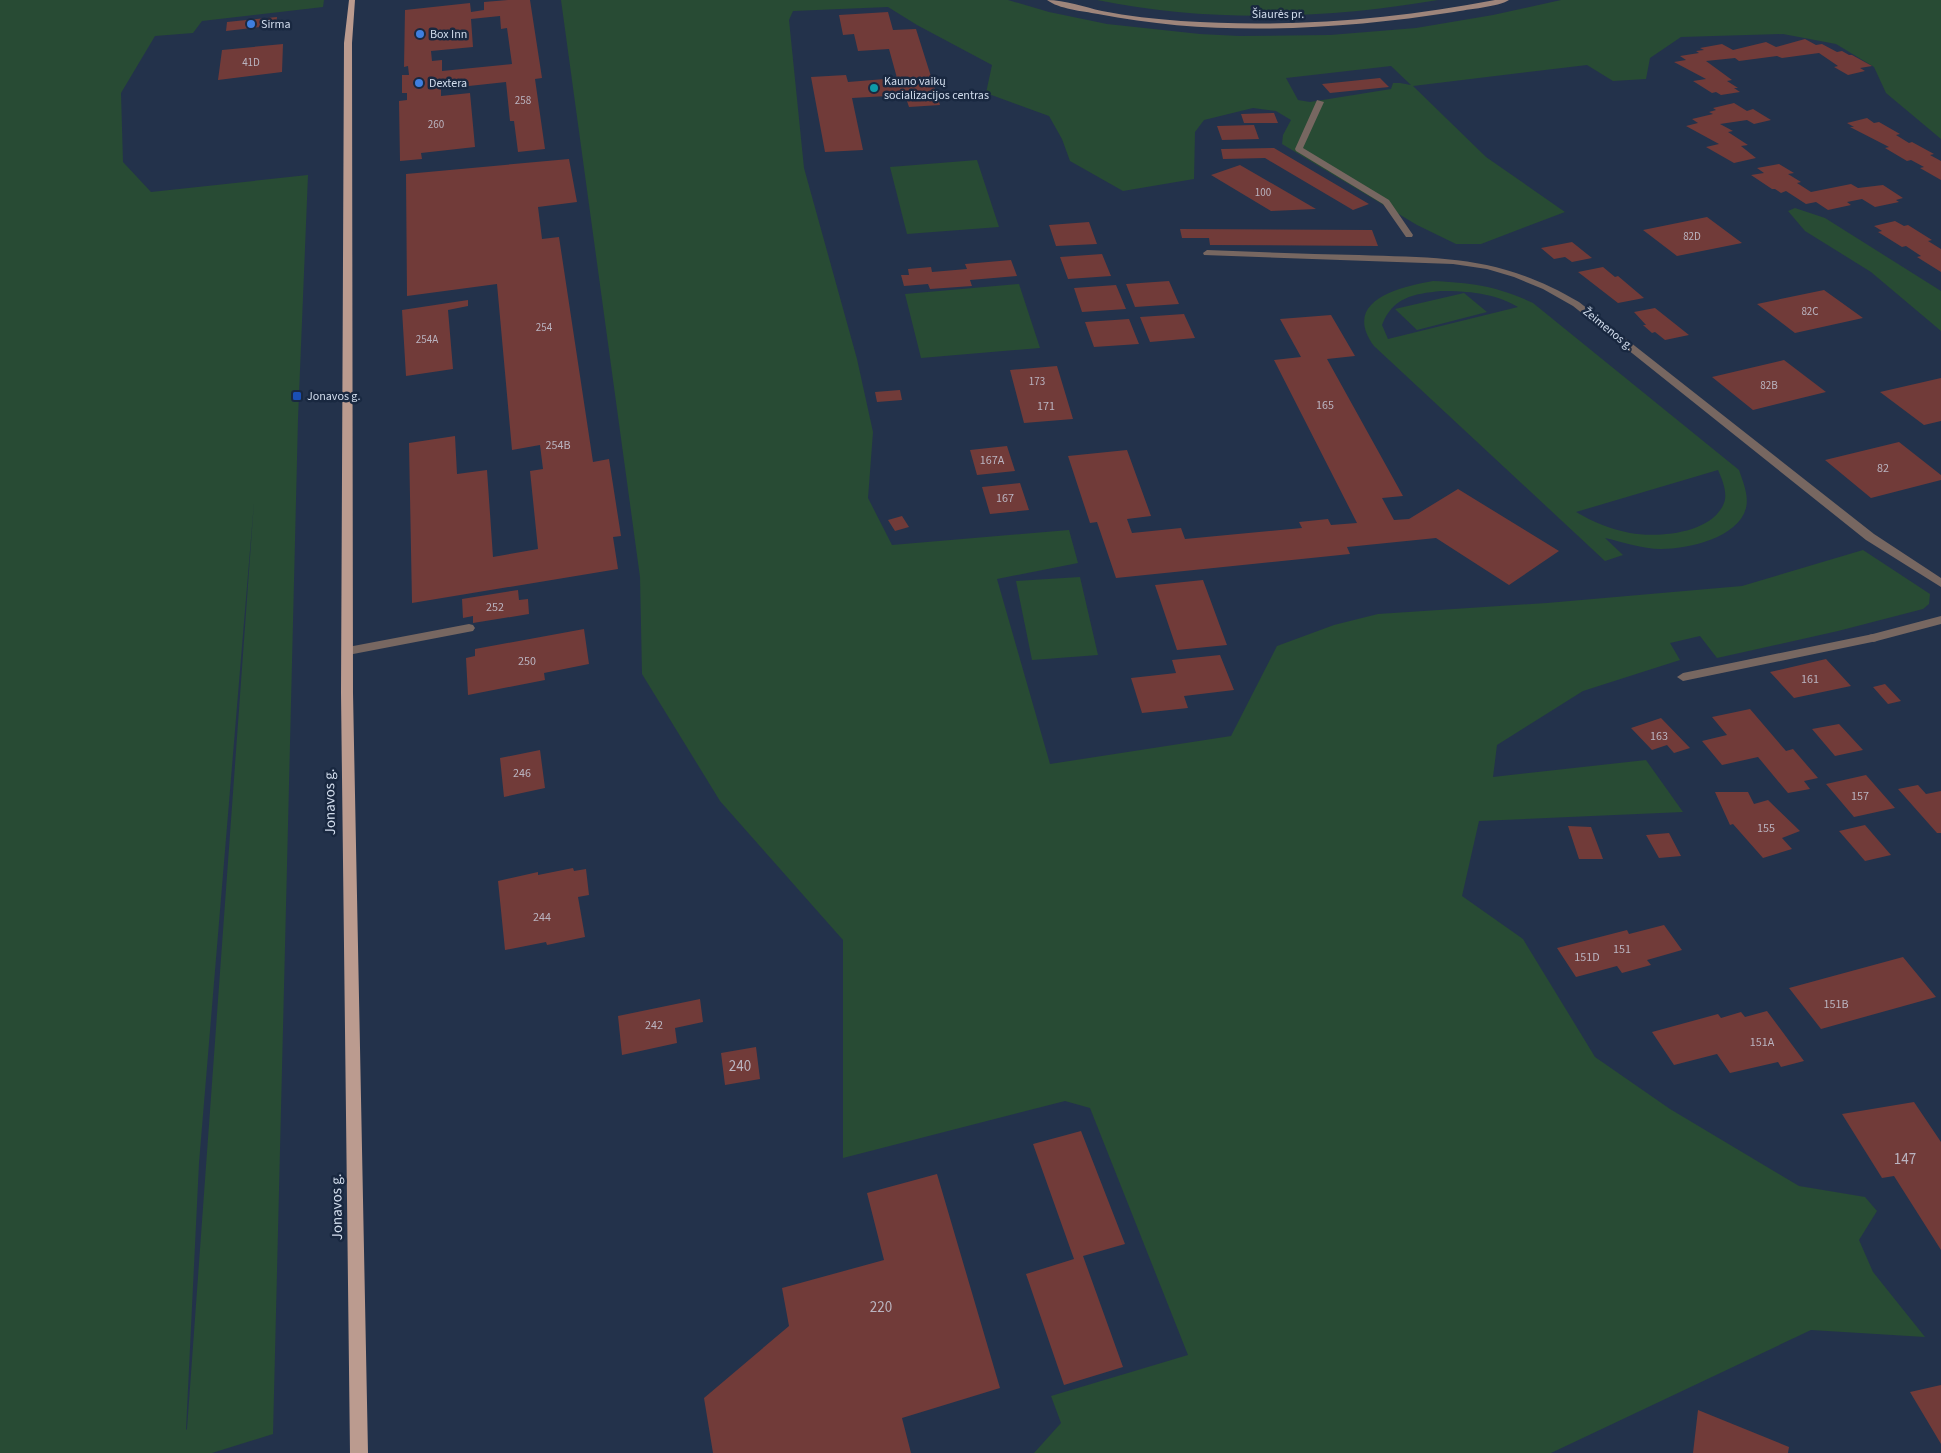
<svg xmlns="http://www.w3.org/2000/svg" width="1941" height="1453" viewBox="0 0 1941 1453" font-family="'Source Sans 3',sans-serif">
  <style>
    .green { fill: #284b34; fill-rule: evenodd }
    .building { fill: #713b39; fill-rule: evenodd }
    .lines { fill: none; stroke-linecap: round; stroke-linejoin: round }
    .service { fill: #776761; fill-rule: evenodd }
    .minor { fill: #776761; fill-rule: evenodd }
    .secondary { fill: #9e857b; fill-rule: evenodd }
    .primary { fill: #bb9b8f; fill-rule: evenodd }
    .shop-dot { fill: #3f7fe0; stroke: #192840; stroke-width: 2 }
    .culture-dot { fill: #0f9aa8; stroke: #192840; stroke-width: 2 }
    .transit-dot { fill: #1a4fb4; stroke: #192840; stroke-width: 2 }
    .labels { text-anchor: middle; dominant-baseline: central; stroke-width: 5; stroke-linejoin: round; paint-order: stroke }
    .far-number-label { font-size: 11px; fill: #bab4c0 }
    .far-street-label { font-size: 12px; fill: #d2dded; stroke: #192840 }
    .far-poi-label { font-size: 12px; fill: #d2dded; stroke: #192840; text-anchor: start }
    .number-label { font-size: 12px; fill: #bab4c0 }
    .street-label { font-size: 15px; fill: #d2dded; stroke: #192840 }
    .near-number-label { font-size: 15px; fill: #bab4c0 }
  </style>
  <rect width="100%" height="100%" fill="#23324b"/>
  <path class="green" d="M0,0h324l-1,7 -121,14 -9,12 -38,3 -34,57 2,69 28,30 157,-17 -10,244 -25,1015 -61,19h-212zM254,502l-67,927 -1,1 13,-267z
    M561,0h447l41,12 58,12 93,10 39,2 91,-1 86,-7 77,-13 68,-15h380v139l-55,-46 -12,-26 -38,-23 -53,-10 -102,3 -31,21 -4,21 -33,2 -26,-16 -174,21 73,71 79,55 -84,32h-25l-39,-19 -135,-81 1,-9 8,-15 -15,-9 -23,-3 -49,12 -9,12 -1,47 -71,12 -53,-30 -8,-22 -13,-23 -63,-23 6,-28 -75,-40 -29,-18 -95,4 -4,9 15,148 53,191 16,73 -5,66 24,47 177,-15 9,33 -81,16 53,185 181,-28 46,-90 57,-21 44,-11 169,-11 195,-17 121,-36 67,44 -1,10 -6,5 -85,22 -121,27 -17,-22 -30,7 10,17 -97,31 -86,54 -4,32 153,-17 37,52 -204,9 -17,75 61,43 72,118 75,52 129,77 66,11 12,14 -18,29 14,32 52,65 -114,-7 -260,123h-517l27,-30 -10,-27 137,-41 -98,-247 -25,-7 -222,57v-218l-123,-139 -78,-127 -2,-97zM1391,66l20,19 -11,-2h-7l-2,6 -81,13 -12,-2 -12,-22z
    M1097,0h341c-111,19 -230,23 -341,0z
    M977,160l22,67 -92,7 -17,-67z
    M1795,208l30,10 116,73v40l-70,-59 -66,-41 -17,-20z
    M1433,281c39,2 64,5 100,22l206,167c4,12 10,25 7,38 -8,30 -58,41 -85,41 -19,0 -38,-7 -56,-11l18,17 -18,6 -231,-215c-33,-45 25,-59 59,-65zM1441,291c27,0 53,2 77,16l-130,32 -6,-14c11,-28 31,-31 59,-34zM1718,470c4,9 10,23 6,33 -12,31 -67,35 -94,30 -20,-4 -37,-11 -54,-21z
    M1019,284l21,64 -119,10 -16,-64z
    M1464,293l23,19 -70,18 -22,-21z
    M1080,577l18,78 -66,5 -16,-79z"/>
  <path class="building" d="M508,0h22l12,78 -7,1 10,70 -27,3 -4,-31h-4l-4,-39 -65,7v7l29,-3 5,54 -54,6 1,6 -22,2 -1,-60 8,-1v-7h-5v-18h7l-1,-9 -4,1 1,-57 65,-7 1,9 13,-2v-8zM500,16l1,13 6,-1 5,36 -70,7v-11l-10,1 -1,-10 42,-4 -2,-28z
    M888,12l5,18 23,-1 24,76 -31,2 -4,-12 -53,3 11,52 -38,2 -14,-75 35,-2 2,7 49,-4 -8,-29 -31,2 -4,-17 -11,1 -4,-20z
    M277,17l-1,8 -50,6 1,-9z
    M1805,39l11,6 6,-1 15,8 5,-1 7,4h3l20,11 -12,2 5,3 -17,4 -14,-8 4,-1 -19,-13 -37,5 -5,-2 -38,5 -4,-3 -29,3 26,19 -5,1 11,7h-4l6,4 -19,3 -5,-3 -4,1 -19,-12 13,-2 -32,-17 12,-2 -6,-4 19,-3 -3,-2 8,-1 -4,-2 22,-4 11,6 33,-8 10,5z
    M283,44l-1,28 -64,8 4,-30z
    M1380,78l9,9 -59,6 -8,-9z
    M1734,103l13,8 6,-2 18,11 -17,4 -7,-4 -27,4 13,7 -5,1 20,13 -7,1 15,12 -22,5 -28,-16 13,-3 -33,-18 12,-3 -6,-4 21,-5 -4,-2 7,-2 -3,-2z
    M1274,113l4,10h-34l-3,-9z
    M1867,118l7,5 5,-1 21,12 -4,1 13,8 3,-1 22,12 -4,1 11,6v19l-21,-12 4,-1 -13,-7 -4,1 -22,-13 4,-1 -39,-20h4l-7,-4z
    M1254,125l5,14 -37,1 -5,-14z
    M1274,148l95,56 -16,6 -88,-52 -42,1 -2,-10z
    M569,159l8,43 -39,5 4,32 17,-2 34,225 16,-3 12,77 -8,1 5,32 -206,34 -3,-160 46,-7 2,38 30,-4 6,87 45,-8 -8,-78 13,-2 -3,-24 -28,5 -15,-166 -90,12 -1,-122z
    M1779,164l15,9 -6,1 13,8 -4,1 14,9 40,-8 7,4 25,-3 20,13 -7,2 3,2 -24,5 -13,-8 -15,3 4,3 -23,5 -12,-8 -10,2 -20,-13 -5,2 -6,-4h-3l-21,-14 13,-2 -7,-5z
    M1240,165l76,44 -45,2 -60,-36z
    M1707,217l35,26 -65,13 -34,-26z
    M1895,221l9,5 4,-1 24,15 -4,1 13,8v23l-24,-15 4,-1 -15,-10 -4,1 -24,-15 4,-1 -8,-5z
    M1089,222l8,22 -41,2 -7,-21z
    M1180,229l192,1 6,16 -168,-1 -1,-7h-27z
    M1572,242l20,16 -20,4 -7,-5 -11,2 -13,-11z
    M1102,254l9,22 -43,3 -8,-22z
    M1011,260l6,16 -47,4 2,6 -42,3 -2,-5 -24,2 -3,-11h8l-1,-6 23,-2 1,5 35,-3 -2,-5z
    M1603,267l12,10 3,-1 26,22 -26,5 -40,-31z
    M1169,281l10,23 -44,3 -9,-23z
    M1116,285l10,24 -44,3 -8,-24z
    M1824,290l39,28 -68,15 -38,-29z
    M468,300v6l-20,4 5,59 -47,7 -4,-66z
    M1655,308l34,27 -24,5 -10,-8 -3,1 -9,-8h3l-12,-13z
    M1184,314l11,24 -45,4 -10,-25z
    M1331,315l24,41 -28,3 76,137 -21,2 12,22 15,-1 49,-30 101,62 -50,34 -73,-47 -89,9 3,7 -234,24 -19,-56 -7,1 -22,-67 59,-6 24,66 -24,3 5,14 49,-5 4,11 117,-11 -3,-6 29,-3 3,6 26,-2 -83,-163 27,-3 -21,-38z
    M1129,319l10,25 -45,3 -9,-25z
    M1784,360l42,32 -73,18 -41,-33z
    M1057,366l16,53 -49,4 -14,-53z
    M1941,378v43l-17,4 -44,-33z
    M900,390l2,10 -25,2 -2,-10z
    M1899,442l42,33v5l-70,18 -46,-38z
    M1007,446l8,25 -38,4 -7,-25z
    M1020,483l9,27 -39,4 -8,-27z
    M902,516l7,11 -14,4 -7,-11z
    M1203,580l24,65 -50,5 -22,-65z
    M518,590l1,10 9,-1 1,15 -56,9v-7l-10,2 -1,-19z
    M584,629l5,35 -45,9 1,7 -77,15 -2,-37 9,-2v-7z
    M1220,655l14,35 -50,6 4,12 -46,5 -11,-35 45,-5 -4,-13z
    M1826,659l25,27 -57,12 -24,-26z
    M1885,684l16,17 -13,3 -15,-17z
    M1750,709l36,42 7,-2 25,29 -14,3 6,8 -22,4 -30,-36 -36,8 -20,-24 25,-6 -15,-18z
    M1661,718l29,30 -16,5 -7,-8 -15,5 -21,-22z
    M1839,724l24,26 -28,6 -23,-27z
    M540,750l5,38 -41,9 -4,-39z
    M1866,775l29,33 -41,9 -28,-33z
    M1918,785l8,9 15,-3v42h-4l-39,-44z
    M1715,792h33l6,12 14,-4 32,31 -18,7 10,11 -29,9 -30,-34 -3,1z
    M1865,825l26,30 -26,6 -26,-30z
    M1568,826l23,1 12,32h-24z
    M1669,833l12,23 -22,2 -13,-23z
    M573,868l1,3 12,-2 3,26 -11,2 7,40 -38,8 -1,-3 -41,8 -7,-69 40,-9v3z
    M1664,925l18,25 -35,10 4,5 -29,8 -5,-7 -41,11 -19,-29 70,-18 2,4z
    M1903,957l33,40 -115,32 -32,-41z
    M700,999l3,23 -28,6 2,15 -55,12 -4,-39z
    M1767,1011l37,50 -23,6 -3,-5 -48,11 -13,-19 -43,11 -22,-33 66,-18 3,4 20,-6 4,5z
    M756,1047l4,32 -35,6 -4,-32z
    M1914,1102l27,40v108l-47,-74 -12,2 -40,-64z
    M1081,1131l44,113 -42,12 40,111 -59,18 -38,-111 48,-15 -41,-115z
    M937,1174l63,214 -98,30 9,35h-198l-9,-55 85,-72 -7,-38 102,-28 -17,-67z
    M1941,1385v59l-31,-52z
    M1698,1410l91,37 -1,6h-95z"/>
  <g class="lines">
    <path class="service" d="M1317,100l7,2 -21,46 86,52 24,35 -1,2h-6l-23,-33 -87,-53 -1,-2z
      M469,624l4,1 2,3 -2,3 -125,24 -6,-4 6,-4z
      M1873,634l4,1 2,3 -2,3 -194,40 -6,-4 6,-4z"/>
    <path class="minor" d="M1207,250c51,2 102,4 152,5 87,3 142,1 220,47l295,232 67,44v9l-75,-47 -293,-234 -30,-17 -29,-12 -27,-8 -34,-5 -249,-9 -1,-2z
      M1941,616v8l-68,18 -6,-4 2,-3z"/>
    <path class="secondary" d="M1047,0c18,0 37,7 55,11 26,5 53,8 79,10 105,7 211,-1 314,-21h14c-11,7 -41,9 -55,12 -116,18 -240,25 -356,2 -16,-3 -39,-5 -51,-14z"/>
    <path class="primary" d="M349,0h6l-3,43 1,650 15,760h-18l-9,-760 3,-650z"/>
  </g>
  <g class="shop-dot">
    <circle cx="251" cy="24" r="5"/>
    <circle cx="420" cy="34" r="5"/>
    <circle cx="419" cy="83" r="5"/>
  </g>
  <circle class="culture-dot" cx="874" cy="88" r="5"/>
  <rect class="transit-dot" x="292" y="391" width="10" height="10" rx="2.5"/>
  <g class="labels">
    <g class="far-number-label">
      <text x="251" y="62">41D</text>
      <text x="523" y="100">258</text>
      <text x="436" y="124">260</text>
      <text x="1263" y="192">100</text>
      <text x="1692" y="236">82D</text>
      <text x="1810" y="311">82C</text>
      <text x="544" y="327">254</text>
      <text x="427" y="339">254A</text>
      <text x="1037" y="381">173</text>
      <text x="1769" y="385">82B</text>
    </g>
    <g class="far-street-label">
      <text x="1278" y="14">Šiaurės pr.</text>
      <text transform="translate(1608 329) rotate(39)">Žeimenos g.</text>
    </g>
    <g class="far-poi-label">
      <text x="261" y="24">Sirma</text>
      <text x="430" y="34">Box Inn</text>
      <text x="884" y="81">Kauno vaikų<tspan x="884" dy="14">socializacijos centras</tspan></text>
      <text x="429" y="83">Dextera</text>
      <text x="307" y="396">Jonavos g.</text>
    </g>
    <g class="number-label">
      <text x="1325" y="405">165</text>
      <text x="1046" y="406">171</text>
      <text x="558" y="445">254B</text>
      <text x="992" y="460">167A</text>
      <text x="1883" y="468">82</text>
      <text x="1005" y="498">167</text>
      <text x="495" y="607">252</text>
      <text x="527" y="661">250</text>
      <text x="1810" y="679">161</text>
      <text x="1659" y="736">163</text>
      <text x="522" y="773">246</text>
      <text x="1860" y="796">157</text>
      <text x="1766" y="828">155</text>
      <text x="542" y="917">244</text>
      <text x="1622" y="949">151</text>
      <text x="1587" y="957">151D</text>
      <text x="1836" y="1004">151B</text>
      <text x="654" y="1025">242</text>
      <text x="1762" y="1042">151A</text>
    </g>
    <g class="street-label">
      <text transform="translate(330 802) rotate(-91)">Jonavos g.</text>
      <text transform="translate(337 1207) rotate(-91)">Jonavos g.</text>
    </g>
    <g class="near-number-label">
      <text x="740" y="1066">240</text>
      <text x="1905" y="1159">147</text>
      <text x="881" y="1307">220</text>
    </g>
  </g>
</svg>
